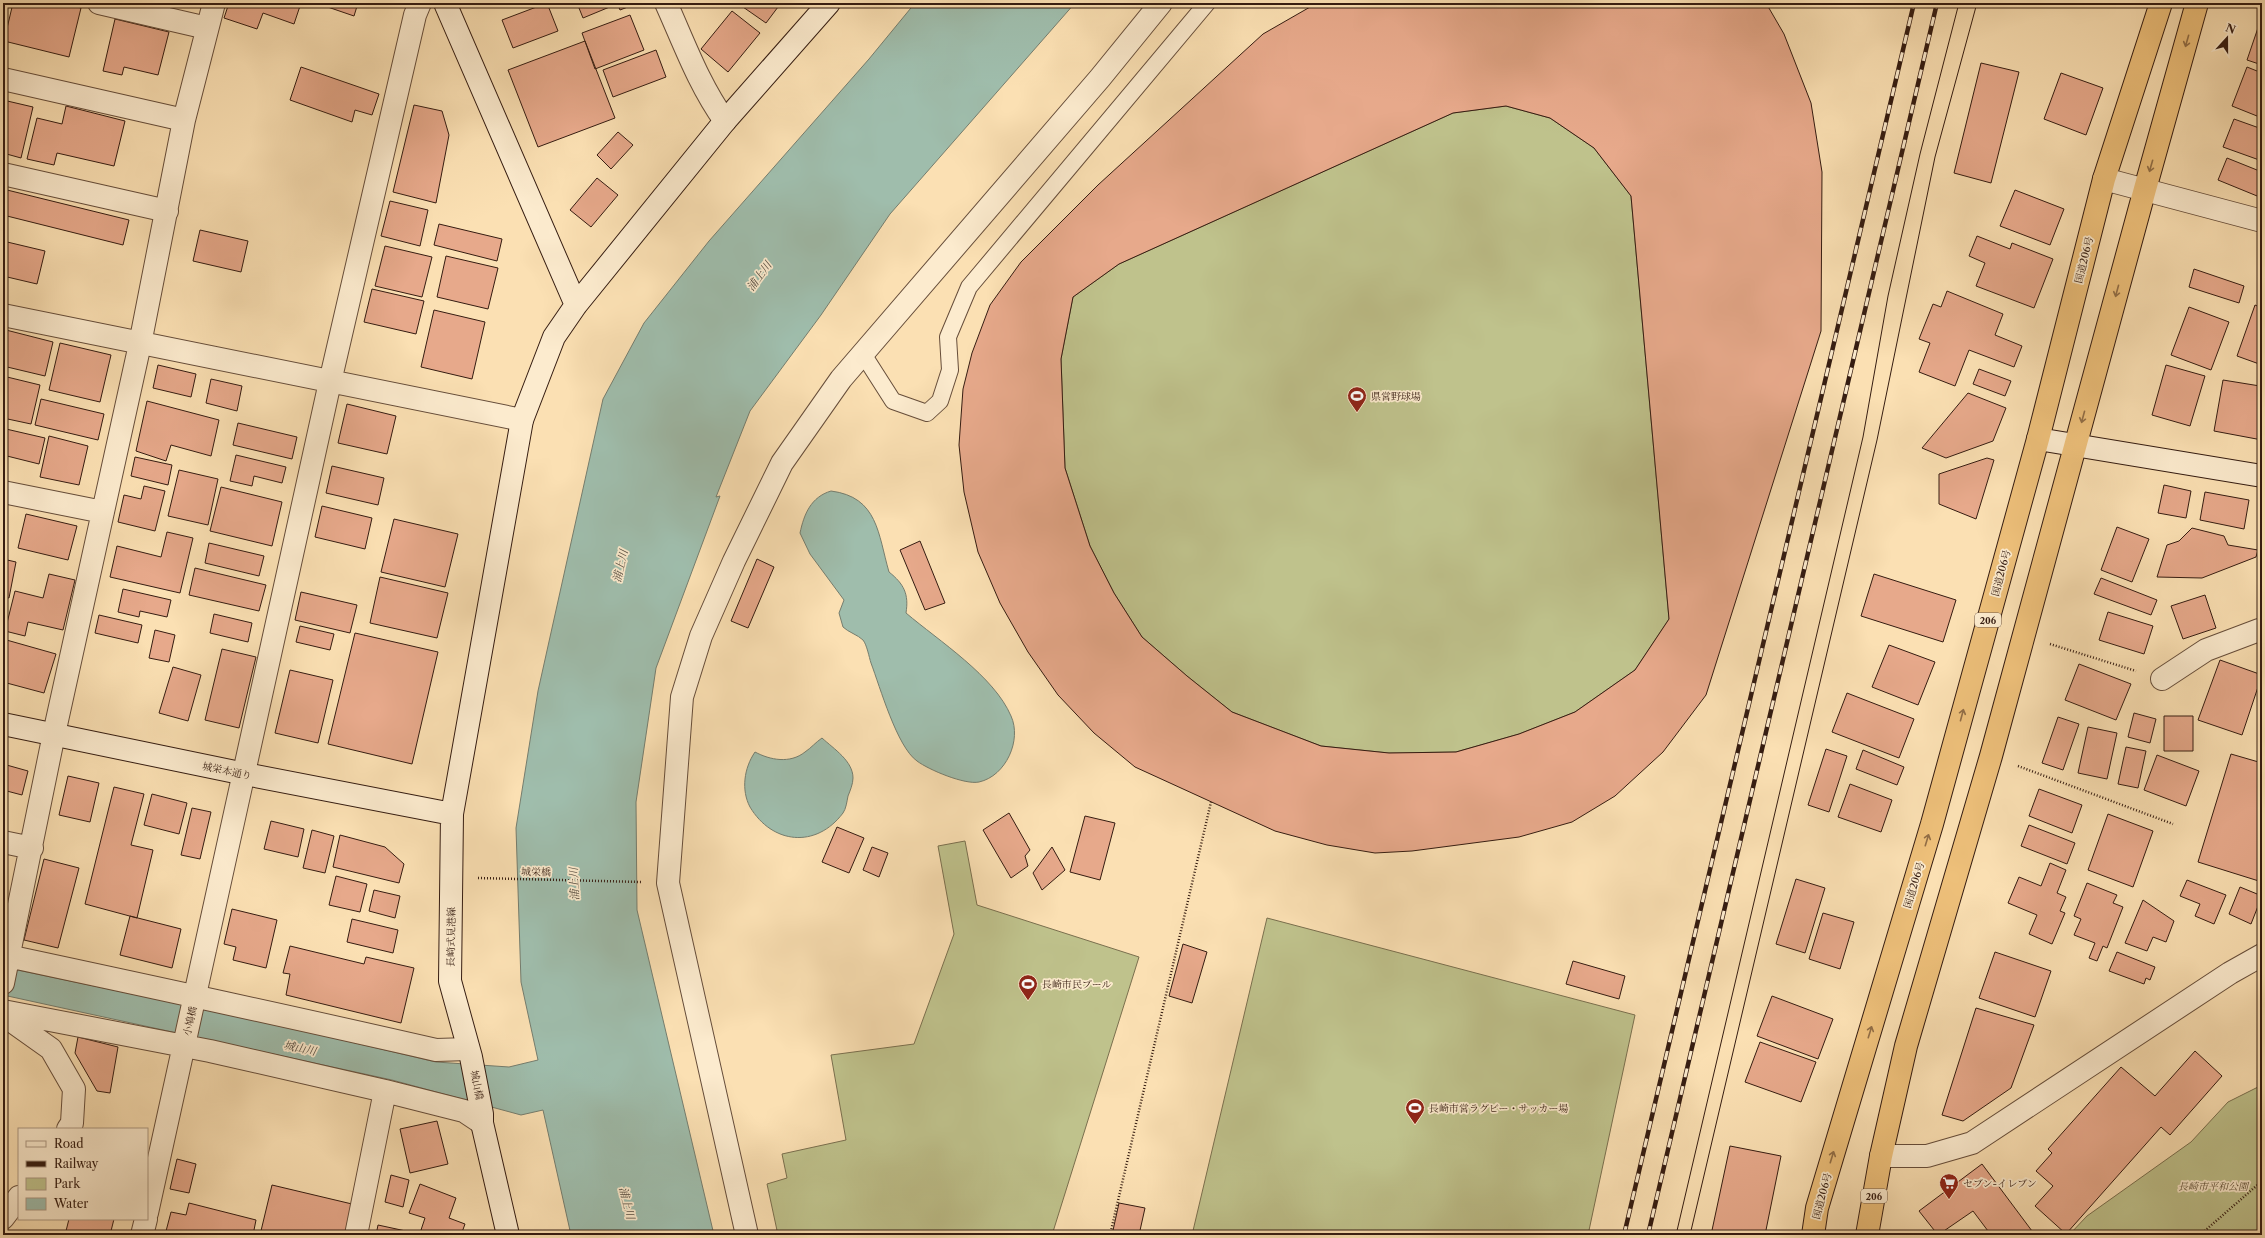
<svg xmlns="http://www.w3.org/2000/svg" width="2265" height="1238" font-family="'Libre Caslon Text','Noto Serif JP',serif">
<rect width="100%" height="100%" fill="#fbe0b3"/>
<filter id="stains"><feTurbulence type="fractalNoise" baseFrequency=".005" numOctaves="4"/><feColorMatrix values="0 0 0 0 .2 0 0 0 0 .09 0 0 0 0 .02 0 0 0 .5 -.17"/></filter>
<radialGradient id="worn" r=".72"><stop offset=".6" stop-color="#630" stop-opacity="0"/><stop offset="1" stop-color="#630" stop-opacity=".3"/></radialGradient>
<path fill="#bfc28c" stroke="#7a6f4e" d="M1506,106L1550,118L1594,148L1631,196L1669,619L1635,670L1575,712L1519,734L1456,752L1389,753L1321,746L1232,712L1187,676L1142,637L1114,593L1090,546L1065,468L1061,359L1073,297L1119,264L1453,113Z
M965,841L977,905L1139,957L1052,1235H778L767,1184L787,1178L782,1154L846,1140L831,1055L914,1044L954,934L938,846Z
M1267,918L1635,1015L1588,1235H1192Z
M2262,1085V1235H2069L2087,1216L2191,1142L2228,1102Z"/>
<path fill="#9fbdac" stroke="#757d6e" d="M915,3H1075L890,214L821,315L750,411L716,497L720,496L656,668L636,802L637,910L714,1235H571L543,1110L521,1115L392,1080L3,995V967L262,1021L436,1062L509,1067L538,1060L521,982L516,828L538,691L603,399L644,323L709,241L869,59Z
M831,491C878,497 878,534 889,572C904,584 909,594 906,613C939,641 994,676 1011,716C1022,740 1006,776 979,782C965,785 929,770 917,761C897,747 880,687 871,663C869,657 867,645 863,640C858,635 848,632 843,627L839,613L844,600L810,554L800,533C804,514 811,497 831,491Z
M822,738C834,749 853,761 853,778C853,784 850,791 848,796C847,801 846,809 843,813C816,849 772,844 750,807C741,790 744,768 755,752C770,760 790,764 805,752C811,748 816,742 822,738Z"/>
<path fill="#e7a98b" stroke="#351c11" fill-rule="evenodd" d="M13,3H62L81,8L69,57L4,41Z
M229,3H301L294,24L263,13L257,29L224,18Z
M316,3H358L354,16Z
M547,3L558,31L513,48L502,20Z
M577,3H610L612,6L583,18Z
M617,3H638L620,10Z
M745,3H781L766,23L743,7Z
M1317,3H1766L1784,34L1811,103L1822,172L1821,331L1706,695L1663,752L1615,796L1572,822L1519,837L1412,851L1375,853L1327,845L1275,831L1135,767L1094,733L1058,695L1028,652L1000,603L978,552L964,492L959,445L963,389L972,353L990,305L1021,262L1098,185L1263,34ZM1506,106L1550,118L1594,148L1631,196L1669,619L1635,670L1575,712L1519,734L1456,752L1389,753L1321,746L1232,712L1187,676L1142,637L1114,593L1090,546L1065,468L1061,359L1073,297L1119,264L1453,113Z
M732,11L760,33L728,72L701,49Z
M630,15L644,50L595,69L582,33Z
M115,19L169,32L158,75L124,67L122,75L103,71Z
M2261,19H2262V65L2247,60Z
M585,41L615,118L538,147L508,70Z
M656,50L666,77L613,97L603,70Z
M1981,63L2019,72L1991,183L1954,173Z
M301,67L379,94L372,115L355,110L352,122L290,100Z
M2247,67L2262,73V118L2232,106Z
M2061,73L2103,88L2086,135L2044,119Z
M3,100L33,107L21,158L3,153Z
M414,105L442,111L449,135L436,203L393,192Z
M66,106L125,121L114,166L57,153L54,165L27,159L37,118L62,124Z
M2234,119L2262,129V161L2223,147Z
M618,132L633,145L611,169L597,155Z
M2227,158L2262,172V198L2218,180Z
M597,178L618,195L591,227L570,210Z
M3,189L129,220L123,245L3,215Z
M2015,190L2064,209L2050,245L2000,226Z
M390,201L428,210L420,246L381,236Z
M439,224L502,239L497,261L434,245Z
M200,230L248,241L241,272L193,261Z
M1977,236L2010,249L2012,243L2053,259L2034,308L1976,286L1985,263L1969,256Z
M3,241L45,251L37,284L3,276Z
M385,246L432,257L422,297L375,286Z
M446,256L498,268L488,309L437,297Z
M2194,269L2244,286L2239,303L2189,287Z
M372,289L424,301L416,334L364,322Z
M1947,291L2003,314L1995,335L2022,346L2014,367L1969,350L1955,386L1919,372L1930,343L1919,339L1933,304L1941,307Z
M2255,305L2262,308V365L2237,356Z
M2189,307L2229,322L2211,370L2171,355Z
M434,310L485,322L472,379L421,367Z
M6,330L53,342L45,376L3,366V343Z
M60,343L111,355L100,402L49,390Z
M158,365L196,374L191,397L153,388Z
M2166,365L2205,376L2190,426L2152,415Z
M1979,369L2011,381L2005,396L1973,384Z
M3,376L40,385L31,424L3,418Z
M211,379L242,386L237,411L206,403Z
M2223,380L2260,386L2258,397L2262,398V440L2214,431Z
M1968,393L2006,408L1993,441L1946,458L1922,448Z
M41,399L104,414L98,440L35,425Z
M147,401L219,420L211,456L171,445L166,461L136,451Z
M347,404L396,416L387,454L338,443Z
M238,423L297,437L292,459L233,445Z
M6,429L45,438L39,464L3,455Z
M49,436L88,446L79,485L40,477Z
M236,455L286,467L282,483L254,476L252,486L230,481Z
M135,457L172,465L168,485L131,476Z
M1987,458L1994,460L1976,519L1939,504V474Z
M332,466L384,478L378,505L326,493Z
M179,470L218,479L208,525L168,516Z
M2164,485L2191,491L2186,518L2158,513Z
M144,486L165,491L155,531L118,522L124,495L141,499Z
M221,487L282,502L272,546L210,531Z
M2205,492L2249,500L2244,529L2200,520Z
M322,506L372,518L365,549L315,537Z
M26,514L77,526L68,560L18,548Z
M394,519L458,534L445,587L381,572Z
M2117,527L2149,539L2132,582L2101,570Z
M2192,528L2224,536L2228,545L2258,550L2256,557L2202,578L2157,577L2167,545L2179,541Z
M167,532L193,538L180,593L110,577L117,546L161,557Z
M920,541L945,603L925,610L900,550Z
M209,543L264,556L259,576L205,563Z
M3,559L16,562L9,598L3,597Z
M757,559L774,567L748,628L731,621Z
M195,568L266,585L259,611L189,595Z
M49,574L75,580L63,630L28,622L25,636L5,631L15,591L43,598Z
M1874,574L1956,600L1943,642L1861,616Z
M380,577L448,593L437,638L370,623Z
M2101,578L2157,600L2151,615L2094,594Z
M123,589L171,600L167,617L140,611L139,617L118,612Z
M301,592L357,605L350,633L295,620Z
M2205,595L2216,628L2183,639L2171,606Z
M2108,612L2153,626L2144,654L2099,640Z
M214,614L252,623L248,642L210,633Z
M99,615L142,625L138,643L95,633Z
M300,626L334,634L330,650L296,642Z
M155,630L175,635L169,662L149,658Z
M355,633L438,652L412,764L328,744Z
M3,639L56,654L44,693L3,682Z
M1889,645L1935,662L1918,705L1872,687Z
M222,649L256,657L239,728L205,720Z
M2220,660L2262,675L2242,735L2198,720Z
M2079,664L2131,684L2116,720L2065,700Z
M173,667L201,675L188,721L159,713Z
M290,670L333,680L318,743L275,733Z
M1847,693L1914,719L1899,758L1832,732Z
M2134,713L2156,719L2150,743L2128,737Z
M2164,716H2193V751H2164Z
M2058,717L2079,724L2063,770L2042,763Z
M2088,727L2117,733L2107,779L2078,773Z
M2126,747L2146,751L2138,788L2118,784Z
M1826,749L1847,756L1829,812L1808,805Z
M1863,750L1904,767L1897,785L1856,769Z
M2231,754L2262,763V882L2198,862Z
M2157,755L2199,771L2186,806L2144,790Z
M3,764L28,771L22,795L3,790Z
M68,776L99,783L90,822L59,815Z
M1850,784L1892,800L1881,832L1838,817Z
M114,787L144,794L131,845L153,850L137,918L85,904Z
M2039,789L2082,805L2072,833L2029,816Z
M152,794L187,803L179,834L144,825Z
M192,808L211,812L200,859L181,855Z
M1009,813L1030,850L1025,856L1028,866L1011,878L983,830Z
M2108,814L2153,831L2133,887L2088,870Z
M1085,816L1115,823L1100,880L1070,872Z
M271,821L304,829L298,857L264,849Z
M2029,825L2075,843L2067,864L2021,846Z
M837,827L864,838L849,873L822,862Z
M312,830L334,836L325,873L303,868Z
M340,835L385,847L404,864L399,883L333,867Z
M872,847L888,853L879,877L863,870Z
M1052,847L1065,870L1042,890L1033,873Z
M44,859L79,868L58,948L24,940Z
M2050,863L2066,870L2057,893L2066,897L2060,911L2065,913L2052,944L2029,934L2037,915L2008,903L2019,877L2041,886Z
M336,876L367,884L360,912L329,905Z
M1796,879L1825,888L1805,953L1776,944Z
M2187,880L2226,895L2214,924L2195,916L2200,904L2180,896Z
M2087,883L2117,895L2113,903L2123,907L2107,948L2103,946L2097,961L2089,958L2095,943L2074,935L2081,919L2074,916Z
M2240,887L2262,896L2251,924L2229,914Z
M374,890L400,896L395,918L369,911Z
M2143,900L2174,921L2166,942L2153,937L2147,951L2125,943Z
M232,909L277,920L266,968L233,960L236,947L224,944Z
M1823,913L1854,922L1840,969L1809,959Z
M130,916L181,929L172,968L120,955Z
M352,919L398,930L393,953L347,942Z
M1183,944L1207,952L1192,1003L1169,996Z
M290,946L364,964L366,957L414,968L401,1023L286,995L290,974L283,973Z
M1995,952L2051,971L2035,1017L1979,998Z
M2117,952L2155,967L2150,980L2146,978L2144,984L2109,971Z
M1573,961L1625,976L1619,999L1566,984Z
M1772,996L1833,1019L1818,1059L1757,1036Z
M1976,1008L2034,1025L2011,1088L1963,1121L1942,1115Z
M78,1037L118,1047L110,1093L97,1091L75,1053Z
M1760,1042L1816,1062L1801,1102L1745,1082Z
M2195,1051L2222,1076L2170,1135L2161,1127L2066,1234L2035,1206L2053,1186L2036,1171L2052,1153L2048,1149L2121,1067L2155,1096Z
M437,1121L448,1164L410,1173L400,1129Z
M1730,1146L1781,1156L1765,1235H1711Z
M177,1159L196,1164L189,1193L170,1189Z
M1982,1164L2035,1235H1991L1973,1211L1938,1235L1919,1211Z
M391,1175L409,1180L403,1207L385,1202Z
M420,1184L456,1198L449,1218L465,1224L461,1235H434L421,1230L425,1218L409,1213Z
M272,1185L352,1204L345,1235H260Z
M189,1203L256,1220L253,1235H165L171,1212L186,1215Z
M1119,1203L1145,1208L1139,1235H1112Z
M69,1219H114L110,1235H65Z
M378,1225L415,1233L414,1235H376Z"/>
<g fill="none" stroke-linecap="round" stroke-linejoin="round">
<defs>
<path id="lane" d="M863,354L893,401L927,413L940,401L950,370L948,337L969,287L1207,3"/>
<path id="street" d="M99,3L207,28
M666,3C684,43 699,85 725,121
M3,79L184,120
M3,174L167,211
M2104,179L2262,221
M3,315L522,420
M3,492L103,512
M2162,679L2206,650L2259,630L2262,631
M3,842L32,848
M3,955C148,986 292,1017 436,1050L468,1049
M3,983L54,734L140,344L184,120L214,3
M3,1011L210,1051L385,1091L464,1111L482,1123
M3,1015L51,1049L74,1089L72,1123L68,1129
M1881,1156H1927L1972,1143L2230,973L2262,955
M147,1213L330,382L415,15L420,3
M3,1218L19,1197
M142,1235L146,1219
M356,1235L385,1091
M747,1235L668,883L682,697L701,636L734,561L782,463L841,379L1100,78L1161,3"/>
<path id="secondary" d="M445,3L576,305
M2038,439L2262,476
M3,724L245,774L452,814
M508,1235L482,1123V1114L471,1057L450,981L452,814L522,420L554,337L576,305L725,121L829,3"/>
<path id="highway" d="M1813,1235L1817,1208L1932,824L2038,439L2104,179L2161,3
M1867,1235L1881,1156L1906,1046L1991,756L2145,189L2197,3"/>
</defs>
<use href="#lane" stroke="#664d3a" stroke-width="18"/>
<use href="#street" stroke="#664d3a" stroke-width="24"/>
<use href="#secondary" stroke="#351c11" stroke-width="24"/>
<use href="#highway" stroke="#351c11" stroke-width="24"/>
<path stroke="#351c11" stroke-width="2.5" stroke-dasharray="1 2" stroke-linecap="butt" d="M2050,644L2136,671
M2018,766L2173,824
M478,878L641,882
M1110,1235L1211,802
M2200,1235L2262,1181"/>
<use href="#lane" stroke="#fcebce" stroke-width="16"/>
<use href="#street" stroke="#fcebce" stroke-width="22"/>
<use href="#secondary" stroke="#fcebce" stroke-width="22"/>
<use href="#highway" stroke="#eec07a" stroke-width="22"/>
<path stroke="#351c11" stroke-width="1" d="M1676,1235L1863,437L1888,296L1920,154L1959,3
M1690,1235L1877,440L1935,157L1977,3"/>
<defs>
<path id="rail" d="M1624,1235L1914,3
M1648,1235L1937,3"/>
</defs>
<use href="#rail" stroke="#351c11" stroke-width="4.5"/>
<use href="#rail" stroke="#fcebce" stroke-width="3" stroke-dasharray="9" stroke-linecap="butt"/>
</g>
<defs><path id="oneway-shaft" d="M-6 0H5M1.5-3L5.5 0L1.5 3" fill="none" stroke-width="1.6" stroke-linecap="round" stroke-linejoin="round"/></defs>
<g stroke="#926e46">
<use href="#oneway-shaft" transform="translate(2187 41) rotate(106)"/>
<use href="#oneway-shaft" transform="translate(2151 166) rotate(106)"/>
<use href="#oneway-shaft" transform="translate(2117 291) rotate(105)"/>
<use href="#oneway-shaft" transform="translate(2083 417) rotate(105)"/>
<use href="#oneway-shaft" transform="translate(1962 715) rotate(-75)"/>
<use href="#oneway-shaft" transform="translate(1927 840) rotate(-73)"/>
<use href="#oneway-shaft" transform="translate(1870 1032) rotate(-73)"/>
<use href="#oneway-shaft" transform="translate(1832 1157) rotate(-73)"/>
</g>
<defs>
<symbol id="stadium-pin" viewBox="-11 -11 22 30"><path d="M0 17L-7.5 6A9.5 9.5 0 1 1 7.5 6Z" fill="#8f2418" stroke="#fcebce"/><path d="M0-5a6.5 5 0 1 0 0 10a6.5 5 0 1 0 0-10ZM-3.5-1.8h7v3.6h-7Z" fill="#fff"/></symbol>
<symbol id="supermarket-pin" viewBox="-11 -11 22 30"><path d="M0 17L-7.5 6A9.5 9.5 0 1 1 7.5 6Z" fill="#8f2418" stroke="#fcebce"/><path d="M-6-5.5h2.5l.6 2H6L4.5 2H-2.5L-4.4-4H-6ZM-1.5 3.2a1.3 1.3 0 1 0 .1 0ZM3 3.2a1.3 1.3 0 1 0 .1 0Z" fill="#fff"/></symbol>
</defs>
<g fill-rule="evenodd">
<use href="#stadium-pin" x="1346" y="385" width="22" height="30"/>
<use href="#stadium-pin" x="1017" y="973" width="22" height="30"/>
<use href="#stadium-pin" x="1404" y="1097" width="22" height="30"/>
<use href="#supermarket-pin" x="1938" y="1172" width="22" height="30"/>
</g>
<g text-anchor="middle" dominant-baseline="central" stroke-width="3.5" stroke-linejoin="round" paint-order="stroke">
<g fill="#fcebce" stroke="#715a4a" stroke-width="1">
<rect x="1975" y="613" width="26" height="14" rx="3"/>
<rect x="1861" y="1189" width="26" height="14" rx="3"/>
</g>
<g font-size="9" font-weight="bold" fill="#351c11">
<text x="1988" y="620">206</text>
<text x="1874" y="1196">206</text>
</g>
<g font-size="10" fill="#351c11" stroke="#fcebce">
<text transform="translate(2084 260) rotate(-76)">国道206号</text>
<text transform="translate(2001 573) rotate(-75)">国道206号</text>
<text transform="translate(227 771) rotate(12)">城栄本通り</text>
<text transform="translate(536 872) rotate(1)">城栄橋</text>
<text transform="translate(1914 885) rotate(-73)">国道206号</text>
<text transform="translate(451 937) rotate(-89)">長崎式見港線</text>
<text transform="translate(190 1021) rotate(-77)">小鳩橋</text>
<text transform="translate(477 1085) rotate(79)">城山橋</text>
<text transform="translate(1822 1196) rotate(-75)">国道206号</text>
</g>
<g font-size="10" fill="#351c11" stroke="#fcebce" text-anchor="start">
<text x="1371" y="396">県営野球場</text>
<text x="1042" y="984">長崎市民プール</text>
<text x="1429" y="1108">長崎市営ラグビー・サッカー場</text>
<text x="1963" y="1183">セブン-イレブン</text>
</g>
<g font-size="10" font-style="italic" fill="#5e4e36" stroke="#fcebce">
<text x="2213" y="1186">長崎市平和公園</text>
</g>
<g font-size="11" font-style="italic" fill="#554c40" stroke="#fcebce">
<text transform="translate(759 276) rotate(-54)">浦上川</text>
<text transform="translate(620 566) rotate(-77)">浦上川</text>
<text transform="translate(574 884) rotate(-93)">浦上川</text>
<text transform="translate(300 1048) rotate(12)">城山川</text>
<text transform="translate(627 1203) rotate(76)">浦上川</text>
</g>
</g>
<rect width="2265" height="1238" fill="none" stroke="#fbe0b3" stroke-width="16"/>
<rect x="4" y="4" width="2257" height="1230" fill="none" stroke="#351c11" stroke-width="2"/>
<rect x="8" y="8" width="2249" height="1222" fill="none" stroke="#351c11"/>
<rect x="18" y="1128" width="130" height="92" fill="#fcebce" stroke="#ac9882"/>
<rect x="26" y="1141" width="20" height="6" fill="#fcebce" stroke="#ac9882"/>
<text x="54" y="1148" font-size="12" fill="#351c11">Road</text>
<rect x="26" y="1161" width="20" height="6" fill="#351c11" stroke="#ac9882"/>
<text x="54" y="1168" font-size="12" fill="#351c11">Railway</text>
<rect x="26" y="1178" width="20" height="12" fill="#bfc28c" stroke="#ac9882"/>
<text x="54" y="1188" font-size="12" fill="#351c11">Park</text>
<rect x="26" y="1198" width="20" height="12" fill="#9fbdac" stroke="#ac9882"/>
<text x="54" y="1208" font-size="12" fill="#351c11">Water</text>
<g transform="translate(2227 38) rotate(21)" stroke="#fcebce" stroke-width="3" paint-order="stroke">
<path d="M0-3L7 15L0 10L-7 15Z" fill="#351c11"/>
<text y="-6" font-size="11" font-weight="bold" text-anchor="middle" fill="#351c11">N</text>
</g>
<rect width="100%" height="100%" filter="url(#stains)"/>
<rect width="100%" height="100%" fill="url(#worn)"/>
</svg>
